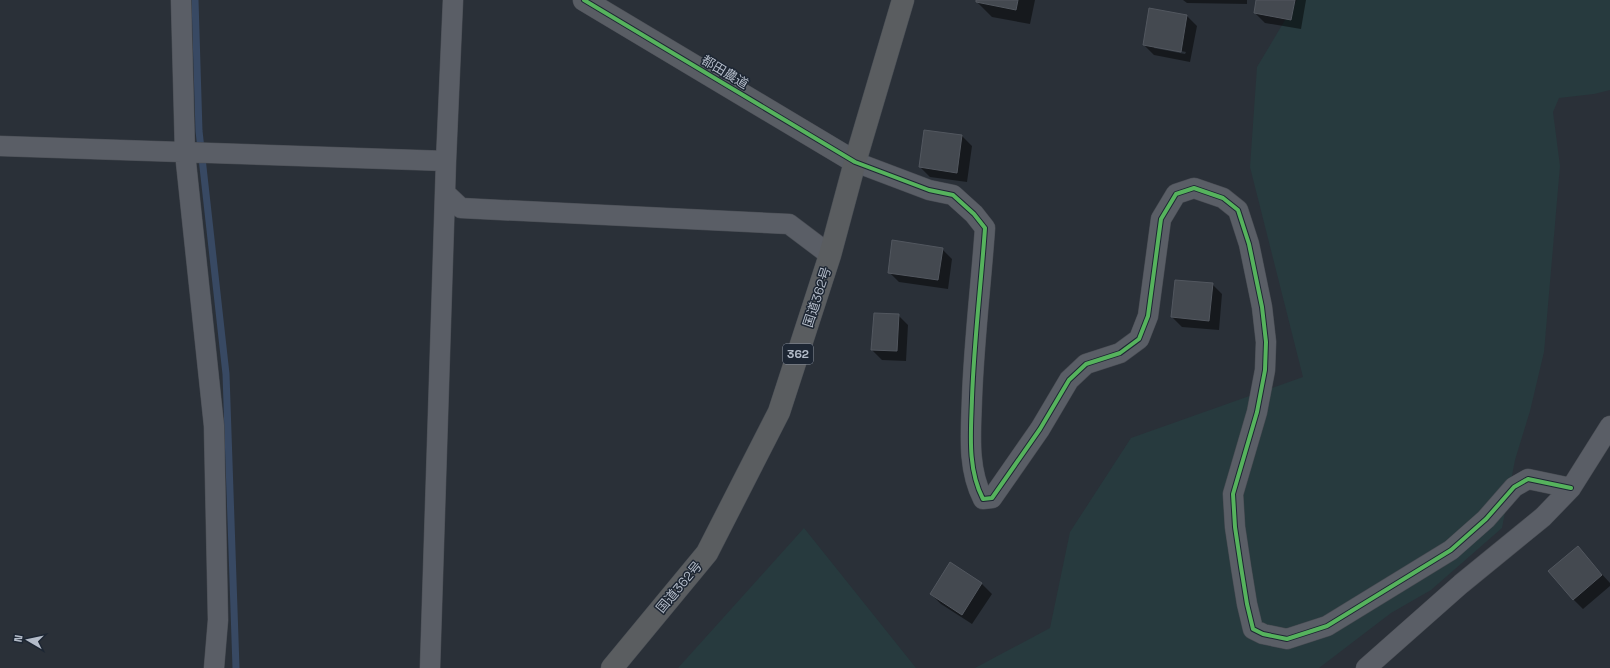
<svg xmlns="http://www.w3.org/2000/svg" width="1610" height="668" font-family="'Space Grotesk','Noto Sans JP',sans-serif">
<rect width="100%" height="100%" fill="#2a3038"/>
<path fill="#273a3e" d="M1297,0H1610V90L1594,94L1559,98L1553,112L1560,166L1544,352L1530,411L1515,460L1502,528L1431,590L1391,613L1319,668H975L1050,628L1070,532L1131,438L1303,377L1250,167L1257,67Z
M804,528L916,668H678Z"/>
<path fill="#0007" fill-rule="evenodd" d="M977,0H1035L1030,24L992,17L977,2Z
M1183,0H1247V4L1187,3Z
M1257,0H1306L1301,29L1265,23L1255,13Z
M1150,9L1187,16L1197,26L1190,62L1154,55L1144,45ZM1154,46L1186,52L1185,54L1154,48Z
M962,136L972,146L967,182L930,177L920,167Z
M942,249L952,259L948,289L899,282L889,272Z
M1212,284L1222,294L1219,330L1182,327L1172,317Z
M898,315L908,325L906,361L882,360L872,350Z
M1577,547L1610,583V586L1583,609L1573,599Z
M950,564L982,584L992,594L972,624L941,604L931,594Z"/>
<g fill="none" stroke-linecap="round" stroke-linejoin="round">
<path stroke="#384963" stroke-width="7" d="M195,0L199,131L226,374L236,668"/>
</g>
<path fill="#444950" stroke="#52575f" d="M976,0H1018L1016,10L976,2Z
M1256,0H1295L1291,20L1254,13Z
M1149,8L1187,15L1181,52L1143,45Z
M924,130L962,135L957,173L919,167Z
M892,240L943,248L938,280L888,273Z
M1175,280L1213,283L1209,321L1171,317Z
M874,313L899,314L897,351L871,350Z
M1578,546L1602,575L1573,600L1548,571Z
M950,562L982,583L962,615L930,594Z"/>
<g fill="none" stroke-linecap="round" stroke-linejoin="round">
<defs>
<path id="street" d="M181,0L185,153L214,426L218,620L214,668
M0,146L446,161
M855,162L929,190L953,195L974,214L985,228C981,285 974,341 972,398C971,432 967,468 983,499L992,498L1040,429L1069,380L1086,364L1120,353L1139,339L1148,316L1161,219L1176,194L1194,188L1223,198L1238,210L1249,244L1262,307L1266,342L1265,370L1257,412L1233,494L1235,527L1241,567L1247,604L1253,629L1263,634L1287,639L1327,626L1451,550L1486,519L1514,487L1528,479L1571,488
M445,193L461,208L789,224L830,255
M430,668L446,161L453,0
M1366,668L1461,584L1543,517L1571,488L1610,426"/>
<path id="secondary" d="M584,0L855,162"/>
<path id="highway" d="M612,668L707,553L779,412L830,255L855,162L903,0"/>
</defs>
<use href="#street" stroke="#484c53" stroke-width="21"/>
<use href="#secondary" stroke="#484c53" stroke-width="23"/>
<use href="#highway" stroke="#474c53" stroke-width="23"/>
<use href="#street" stroke="#5a5e66" stroke-width="20"/>
<use href="#secondary" stroke="#595d64" stroke-width="22"/>
<use href="#highway" stroke="#5a5d60" stroke-width="22"/>
<defs>
<path id="cycleway" d="M584,0L855,162L929,190L953,195L974,214L985,228C981,285 974,341 972,398C971,432 967,468 983,499L992,498L1040,429L1069,380L1086,364L1120,353L1139,339L1148,316L1161,219L1176,194L1194,188L1223,198L1238,210L1249,244L1262,307L1266,342L1265,370L1257,412L1233,494L1235,527L1241,567L1247,604L1253,629L1263,634L1287,639L1327,626L1451,550L1486,519L1514,487L1528,479L1571,488"/>
</defs>
<use href="#cycleway" stroke="#1d2633" stroke-width="6"/>
<use href="#cycleway" stroke="#56b35d" stroke-width="4"/>
</g>
<g text-anchor="middle" dominant-baseline="central" stroke-width="3" stroke-linejoin="round" paint-order="stroke">
<rect fill="#1d2633" stroke="#878f9c" stroke-width="1" x="783" y="344" width="30" height="20" rx="3"/>
<g font-size="12" font-weight="bold" fill="#b4bcc9">
<text x="798" y="354">362</text>
</g>
<g font-size="13" fill="#b4bcc9" stroke="#1d2633">
<text transform="translate(725 72) rotate(31)">都田農道</text>
<text transform="translate(817 297) rotate(-72)">国道362号</text>
<text transform="translate(679 587) rotate(-50)">国道362号</text>
</g>
</g>
<g transform="translate(28 640) rotate(279)" stroke="#1d2633" stroke-width="3" paint-order="stroke">
<path d="M0-3L7 15L0 10L-7 15Z" fill="#b4bcc9"/>
<text y="-6" font-size="11" font-weight="bold" text-anchor="middle" fill="#b4bcc9">N</text>
</g>
</svg>
